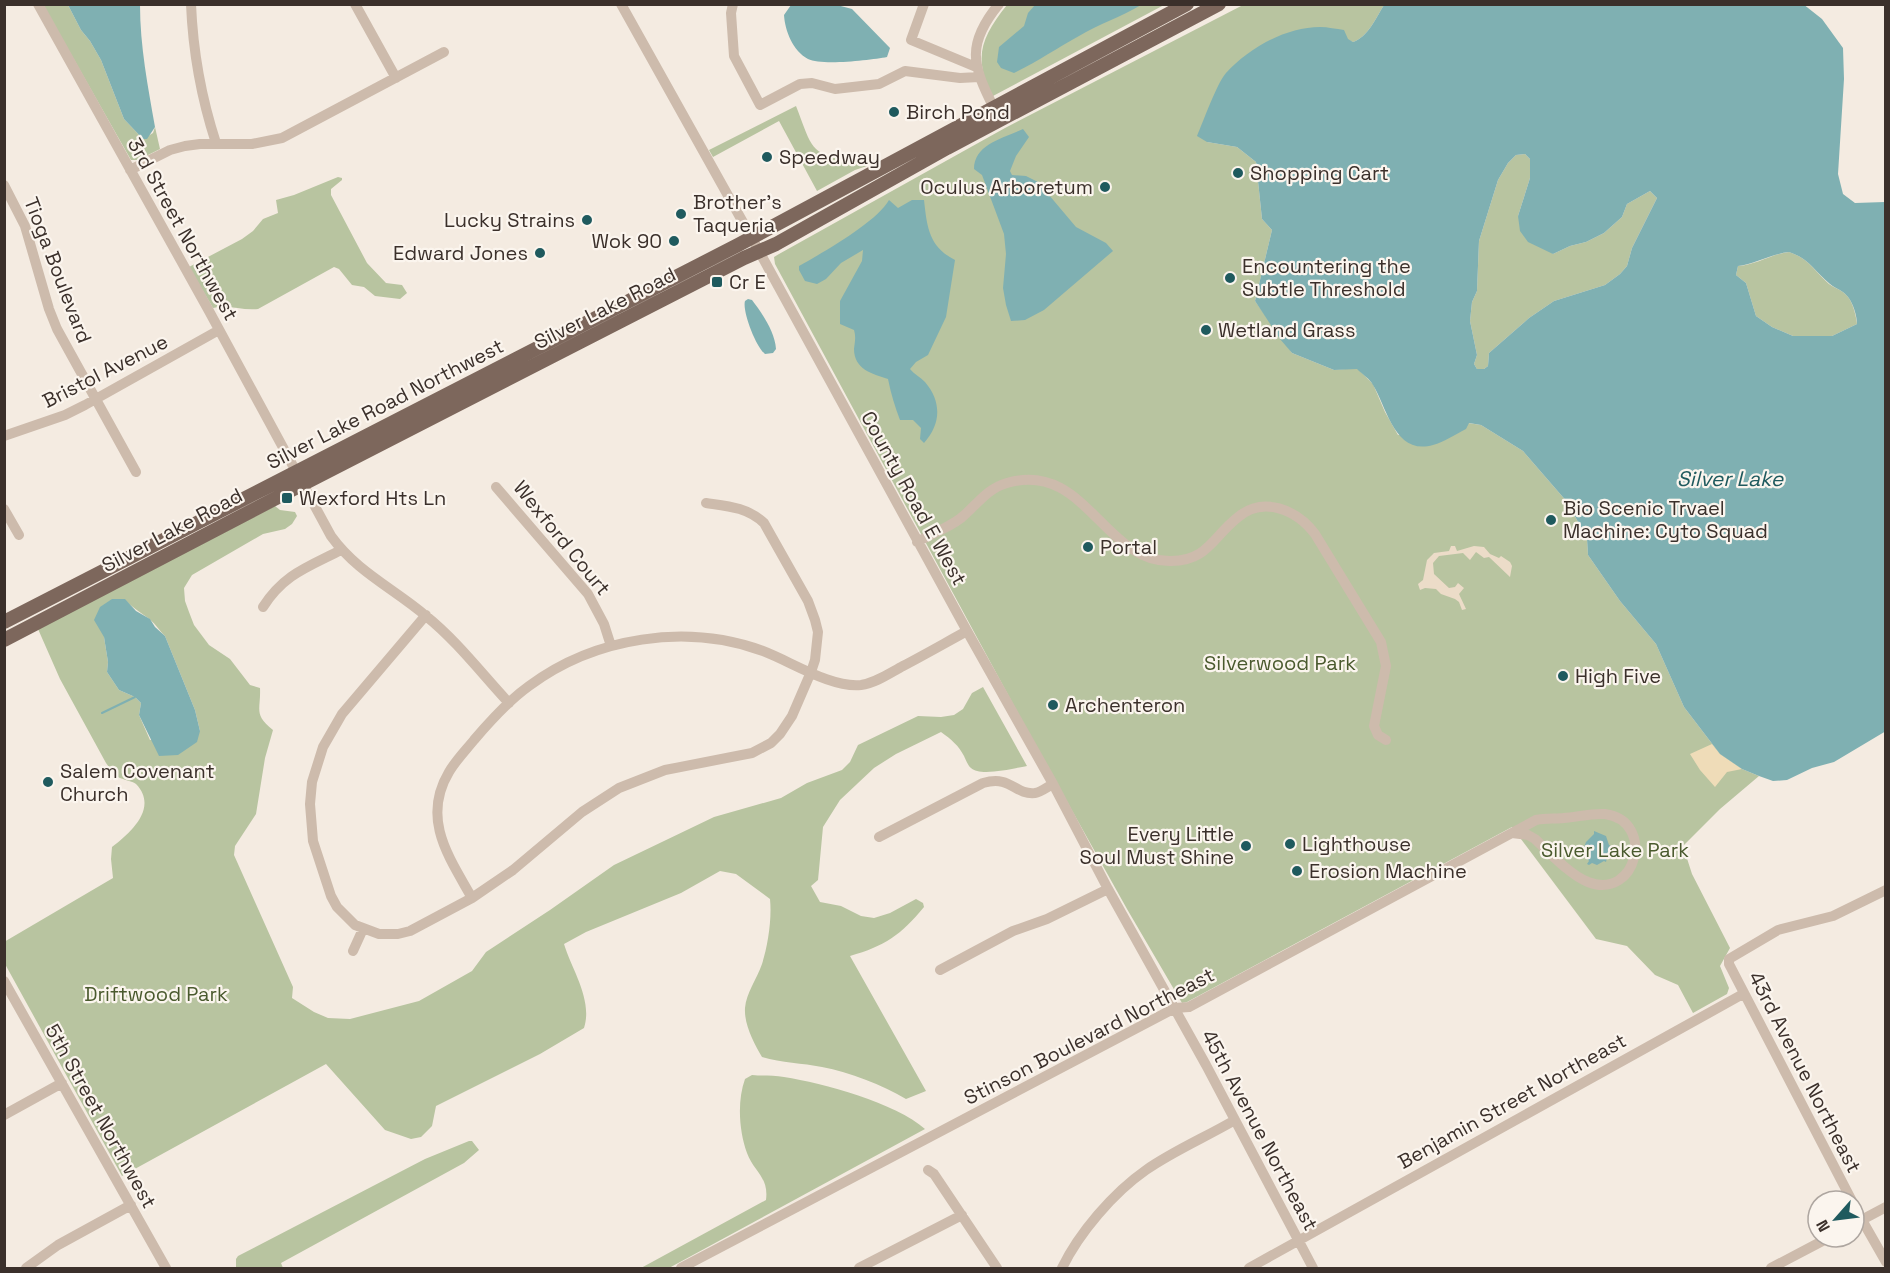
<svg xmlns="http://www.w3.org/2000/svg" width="1890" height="1273" font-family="'Space Grotesk',sans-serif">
<rect width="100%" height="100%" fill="#f4ebe1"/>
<path fill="#b8c4a0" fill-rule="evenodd" d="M43,5H68L81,30L90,41L101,60L124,119L143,139L153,133L155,127L160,149L138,160H131Z
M1007,5H1164L993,96C972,58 982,36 1007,5Z
M1243,5H1384C1376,18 1368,37 1353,42L1348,40L1207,142L1237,147L1256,162L1262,219L1272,230L1255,301L1292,353L1334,370L1357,368L1373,384L1385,412L1398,435L1468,423L1481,425L1523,451L1568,503L1587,539L1588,555L1620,601L1656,644L1684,707L1720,754L1742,769L1759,776L1720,809L1683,846L1692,874L1730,948L1720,966L1729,988L1727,994L1693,1013L1678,985L1655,975L1627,946L1596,939L1512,827L1187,1002L1182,1003L1127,909L1027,730L775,264L774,257L779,254L1005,128Z
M796,106C812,146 810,163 861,154L867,166L855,170L817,191L779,121L713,157L709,150Z
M1525,154L1530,159V178L1518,216L1553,254L1570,246L1586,242L1604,233L1622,217L1627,204L1650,191L1657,198L1632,248L1627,266L1620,274L1605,285L1554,301L1529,318L1489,353L1488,366L1484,369H1477L1474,364L1477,355L1470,321L1472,302L1477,291L1479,241L1498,180L1508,163L1516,155Z
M338,177L342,178V180L331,189V195L367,263L386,283L402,285L407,293L400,299L375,296L364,287L352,285L339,269L334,267L258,309C242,311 229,304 213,308L189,267L242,239L253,231L263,219L278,213L276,200L294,195Z
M1789,252C1810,259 1814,271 1829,284C1836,289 1843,290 1848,297C1853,303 1856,316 1857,324L1832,336H1793L1772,327L1756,316L1746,283L1736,275L1738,266C1756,265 1771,254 1789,252Z
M275,506L280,510L295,512L297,516L292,524L285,529L263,534L192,575L184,588L185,601L189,612L194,625L209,645L230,659L250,685L260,688C261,710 253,714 273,730L265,758L256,814L235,846L234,855L293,987L292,998L314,1012L328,1018L350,1019L419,1001L472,971L486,952L550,910L614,865L714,817L781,798L807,783L842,770L850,762L858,745L918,716L941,717L954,715L963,709L972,693L983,687L1027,766C1015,768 980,777 971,768C968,766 966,760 964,756C959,746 951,739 941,732L896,754L874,768L840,800L823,827L818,880L811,886L820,902L841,906L861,916L874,918L890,913L916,899L923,903L924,907C901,935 885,946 850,956L926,1091L906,1099C882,1085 850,1072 822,1067C802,1063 782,1063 762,1057C754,1043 744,1025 745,1008C746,993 757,979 762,964C768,945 772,919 770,899L736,874L720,871L681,893L586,932L564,944C572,970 593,1000 584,1028L540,1054L436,1106L432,1126L421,1137L411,1139L385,1130L326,1064L122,1176L5,964L4,942L113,878L111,859L112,847C130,833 159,808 136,784C132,781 128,781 123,779C114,777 111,770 106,763L60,679L38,629ZM125,600C132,607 140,612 148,618C154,622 159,630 165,636L195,710L200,731L150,740L139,715L141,703L135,697L119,690L107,672L108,662L104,637Z
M752,1075C762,1076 773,1075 784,1077C823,1083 896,1103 925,1129L669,1268H641L766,1200C769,1177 754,1172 747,1153C739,1131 737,1101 745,1079Z
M469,1141H472L479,1150L464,1163L281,1263L283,1268H236V1259L238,1256L425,1159Z"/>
<path fill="#efdcb8" d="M1712,744L1720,754L1742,769L1727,772L1715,787L1700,770L1690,754Z"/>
<path fill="#ecdcc8" d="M1451,546H1455L1457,551L1474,546L1484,547L1490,554L1499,558L1501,556L1510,562L1512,566L1510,577L1489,557L1484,558L1476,552L1470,560L1463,553L1439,556L1433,563L1434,574L1449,588L1455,587L1458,583L1464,588L1459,594L1466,609L1462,610L1459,602L1455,599L1441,594L1436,589L1425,588L1420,590L1418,584L1423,580L1427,560L1434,553L1449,551Z"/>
<path fill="#7fb0b2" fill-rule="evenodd" d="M1803,4L1822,19L1843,48L1844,79L1838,174L1843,194L1855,203L1885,202L1886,731L1834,762L1812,768L1787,780L1773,781L1759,776L1742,769L1720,754L1684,707L1656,644L1620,601L1588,555L1587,539L1568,503L1523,451L1481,425L1469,423L1466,429C1456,434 1444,442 1433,445C1395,456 1387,408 1373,385C1370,379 1362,374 1357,369L1334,370L1292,353L1280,339L1255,301L1272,230L1262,219L1256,162L1237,147L1207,142L1197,136C1203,122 1217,83 1226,73C1249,48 1286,27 1320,27C1328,27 1336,29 1344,30L1348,39L1353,42C1368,37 1376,18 1384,5ZM1525,154L1530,159V178L1518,216L1520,231L1528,242L1553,254L1570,246L1586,242L1604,233L1622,217L1627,204L1650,191L1657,198L1632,248L1627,266L1620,274L1605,285L1554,301L1529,318L1489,353L1488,366L1484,369H1477L1474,364L1477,355L1470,321L1472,302L1477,291L1479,241L1498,180L1508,163L1516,155ZM1789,252C1810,259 1814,271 1830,284C1836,289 1843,290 1848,297C1853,303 1857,316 1857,324L1832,336H1793L1772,327L1756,316L1746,283L1736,275L1738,266C1755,264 1771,254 1789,252Z
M68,5H140C140,46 148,87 155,127L147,139H143L124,119L101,60L90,41L81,30Z
M791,5H837L852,9L890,48L887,57C871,60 822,66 808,59C793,51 785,31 784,15Z
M1035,5V4L1141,5C1121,17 1099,24 1079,36C1057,48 1037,62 1014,73L1001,68L997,62L999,47L1024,26L1028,13Z
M1023,129L1029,137L1016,156L1010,171L1012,175L1026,176L1038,182L1076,227L1106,243L1113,251L1044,310L1025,320L1011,321L1006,305L1003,288L1006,254L1004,234L982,175L974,169C974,144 1004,138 1023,129Z
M889,200L898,208L912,200H924C927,227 929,247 955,260L946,317L928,355L916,362L910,369C914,374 920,377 925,382C942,402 941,424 924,443L920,439L921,428L913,420H900C895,407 891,394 888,379C872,374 854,369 854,349C855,341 856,337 854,330L840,324V301L862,261L863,250L841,263L826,279L817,284L805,281L799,270V266C822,253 877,222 889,200Z
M748,299L752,300C762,313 775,332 776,349L773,353L765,354C756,347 742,311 745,301Z
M112,599H125L136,611L150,619L155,627L165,636L195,710L200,731L197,742L178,755L159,756L139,715L141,703L135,697L119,690L107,672L108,662L104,637L94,620L100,607Z
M1594,831L1606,836L1609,845L1613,847L1609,849L1606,862L1604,861L1597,865L1592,863L1589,865L1587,864L1589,861L1583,850L1586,842L1594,834Z"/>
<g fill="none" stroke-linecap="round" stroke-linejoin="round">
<path stroke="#7fb0b2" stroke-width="2" d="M102,713L135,697"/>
<path stroke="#cdbbac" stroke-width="10" d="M38,4L209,311L331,536C357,572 393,588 426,616C457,641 482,674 509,703
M191,4C193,53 201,97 216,143
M355,4L396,78
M621,4L759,251L967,631L1053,784L1108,889L1206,1065L1313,1268
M733,4L731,13L734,56L760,105L800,84L812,83L835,89L879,84L905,71L960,78L979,77
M924,4L911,40L976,67
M994,108C972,65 966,44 999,4
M130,170L170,150L185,146L200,144H252L282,138L444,52
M4,185L25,226L49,309L57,329L136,472
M4,436L65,415L85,405L219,330
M496,487L588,594L604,624L611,646
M4,509L19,535
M917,542C931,534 948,528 961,518C977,505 986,489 1007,483C1085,460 1104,563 1171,561C1207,561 1213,537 1237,518C1263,495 1297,510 1315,534L1381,642L1386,666L1374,726L1378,735L1386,740
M263,607C284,574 308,567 341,550
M426,615L342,714L323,747L312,782L310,804L313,841L331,896L337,907L355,925L379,934H398L410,931L472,898L513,870L582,812L619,788L665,770L752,753L771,743L780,734L792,716L811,672L815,660L818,632L815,620L808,601L764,523C747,507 727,506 706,503
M879,837L983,783C1012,775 1014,795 1035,793C1041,792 1047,787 1053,784
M472,898C449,857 421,819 449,772C456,760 466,750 474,740C491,720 508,701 529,686C595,637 686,623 763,651C792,662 831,688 861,685C876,683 890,673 903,666C924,655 945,643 967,631
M353,951L363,929
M940,970L1013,931L1047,919L1108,889
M4,981L166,1268
M4,1115L62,1083
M928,1170L934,1174L997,1268
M1852,1201L1729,964V959L1778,930L1833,916L1886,890
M1854,1206L1886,1262
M1854,1224L1886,1207
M26,1268L58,1245L131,1205
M681,1268L1175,1008L1189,1007L1536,820C1545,818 1555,819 1564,818C1577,817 1592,813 1605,814C1656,821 1637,901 1588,882C1570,875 1549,852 1535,839L1528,835L1512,833
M859,1268L962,1215
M1062,1268C1079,1233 1113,1193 1146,1170C1173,1151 1206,1137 1235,1120
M1249,1268L1743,994
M1771,1268L1830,1237"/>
<path stroke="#7d675c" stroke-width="14" d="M4,622L738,245L1187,4
M4,640L303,484L744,258L776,244L947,148L1219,4"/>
</g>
<g fill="#1f5a5e" stroke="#fbf5ee" stroke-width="2">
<circle cx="894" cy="112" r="6"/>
<circle cx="767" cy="157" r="6"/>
<circle cx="1238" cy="173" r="6"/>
<circle cx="1105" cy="187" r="6"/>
<circle cx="681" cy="214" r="6"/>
<circle cx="587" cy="220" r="6"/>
<circle cx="674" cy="241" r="6"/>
<circle cx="540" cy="253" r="6"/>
<circle cx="1230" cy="278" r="6"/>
<rect x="711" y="276" width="12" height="12" rx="3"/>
<circle cx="1206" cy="330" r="6"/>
<rect x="281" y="492" width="12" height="12" rx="3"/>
<circle cx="1551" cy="520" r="6"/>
<circle cx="1088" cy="547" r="6"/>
<circle cx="1563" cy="676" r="6"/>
<circle cx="1053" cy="705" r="6"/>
<circle cx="48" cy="782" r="6"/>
<circle cx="1290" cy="844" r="6"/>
<circle cx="1246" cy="846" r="6"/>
<circle cx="1297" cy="871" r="6"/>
</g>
<g text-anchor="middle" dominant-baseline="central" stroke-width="4.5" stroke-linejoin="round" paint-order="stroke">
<g font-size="20" fill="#3b302b" stroke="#fbf5ee" text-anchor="start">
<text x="906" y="112">Birch Pond</text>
<text x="779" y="157">Speedway</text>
<text x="1250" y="173">Shopping Cart</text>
<text x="1093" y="187" text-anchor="end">Oculus Arboretum</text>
<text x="693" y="202">Brother's<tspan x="693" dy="23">Taqueria</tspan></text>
<text x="575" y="220" text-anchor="end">Lucky Strains</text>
<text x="662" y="241" text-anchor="end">Wok 90</text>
<text x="528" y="253" text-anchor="end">Edward Jones</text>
<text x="1242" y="266">Encountering the<tspan x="1242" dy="23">Subtle Threshold</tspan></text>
<text x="729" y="282">Cr E</text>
<text x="1218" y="330">Wetland Grass</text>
<text x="299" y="498">Wexford Hts Ln</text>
<text x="1563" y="508">Bio Scenic Trvael<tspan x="1563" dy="23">Machine: Cyto Squad</tspan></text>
<text x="1100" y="547">Portal</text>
<text x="1575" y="676">High Five</text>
<text x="1065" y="705">Archenteron</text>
<text x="60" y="771">Salem Covenant<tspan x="60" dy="23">Church</tspan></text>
<text x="1234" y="834" text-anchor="end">Every Little<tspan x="1234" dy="23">Soul Must Shine</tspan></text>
<text x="1302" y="844">Lighthouse</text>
<text x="1309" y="871">Erosion Machine</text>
</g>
<g font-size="20" fill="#3b302b" stroke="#fbf5ee">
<text transform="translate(183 229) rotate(61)">3rd Street Northwest</text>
<text transform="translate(58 270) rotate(69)">Tioga Boulevard</text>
<text transform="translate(605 308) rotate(-27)">Silver Lake Road</text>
<text transform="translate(105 371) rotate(-27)">Bristol Avenue</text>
<text transform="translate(385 404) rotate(-27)">Silver Lake Road Northwest</text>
<text transform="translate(914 498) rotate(61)">County Road E West</text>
<text transform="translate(172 530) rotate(-28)">Silver Lake Road</text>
<text transform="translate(562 538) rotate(51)">Wexford Court</text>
<text transform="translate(1089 1036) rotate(-27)">Stinson Boulevard Northeast</text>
<text transform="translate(1805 1072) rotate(63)">43rd Avenue Northeast</text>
<text transform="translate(1512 1101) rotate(-29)">Benjamin Street Northeast</text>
<text transform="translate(101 1116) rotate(61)">5th Street Northwest</text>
<text transform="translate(1260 1130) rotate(62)">45th Avenue Northeast</text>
</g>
<g font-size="20" fill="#4a5a2e" stroke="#fbf5ee">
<text x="1280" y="663">Silverwood Park</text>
<text x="1615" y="850">Silver Lake Park</text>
<text x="156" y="994">Driftwood Park</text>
</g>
<g font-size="21" font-style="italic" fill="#1f5a5e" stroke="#fbf5ee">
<text x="1730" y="478">Silver Lake</text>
</g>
</g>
<rect width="1890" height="1273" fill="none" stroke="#3b302b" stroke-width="12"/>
<g transform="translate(1836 1219) rotate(242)"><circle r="28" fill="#fbf5ee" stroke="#aea6a0" stroke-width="1.5"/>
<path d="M0-4.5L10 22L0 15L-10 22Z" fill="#1f5a5e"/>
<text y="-9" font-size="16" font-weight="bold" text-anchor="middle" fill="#3b302b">N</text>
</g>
</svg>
